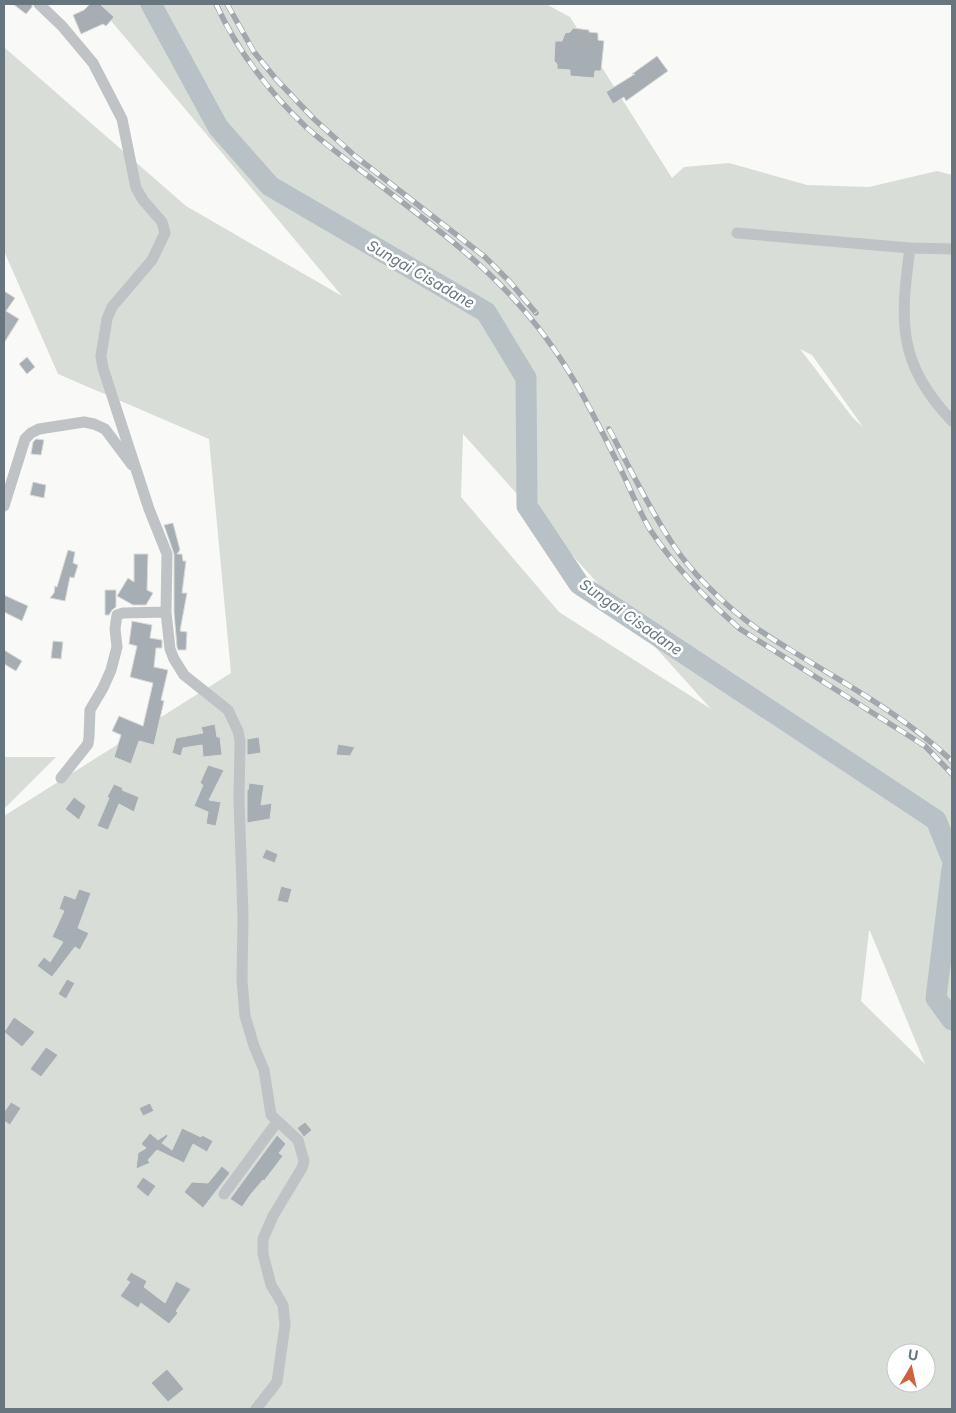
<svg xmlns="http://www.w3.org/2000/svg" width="956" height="1413" font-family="Inter,sans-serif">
<rect width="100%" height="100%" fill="#f9f9f7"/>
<path fill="#d9ddd7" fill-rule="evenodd" d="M97,4H546L570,17L672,178L684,167L729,163L807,185L869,187L937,171L952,175V1409H4V816L231,673L209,439L58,374L4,251L5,48L186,206L342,296ZM800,349L812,355L863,427L853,418ZM463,434L711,709L559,612L461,497ZM869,931H870L925,1064L861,1001ZM896,1353H926V1383H896Z
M4,757H56L4,809Z"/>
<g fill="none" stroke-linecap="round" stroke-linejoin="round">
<path stroke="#b8c2c6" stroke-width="21" d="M151,4L218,127L270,186L486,312L526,378L527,506L579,584L936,820L952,859
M952,868L936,998L952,1020"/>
</g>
<path fill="#a7aeb3" stroke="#dbdbd9" d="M13,4H32V7L26,14Z
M90,4H100L114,17L106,26L103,24L81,34L73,15L84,10Z
M573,28L589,30V32L598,33V40L604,41L601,71H595L594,78L570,76V70L557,69V64L554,61L555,41H562L565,33L570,32Z
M657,56L668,71L626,101L624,97L613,104L606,92L635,74H632Z
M4,291L15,298L6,311L19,319L4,343Z
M27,357L35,367L27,374L19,364Z
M36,439L44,440L41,455L31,454L33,442Z
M33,482L46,485L44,498L30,495Z
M173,523L180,550L177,554H182L183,561H186L182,593H187L180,631L187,632L186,650H178L177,647L174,612V554L164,525Z
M68,550L75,552L73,563L78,565L74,578L70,577L65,601L50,598L54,593L55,586L57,587Z
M134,554H148L147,590L153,593L146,605H133L117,596L128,578L134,582Z
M105,590H116V607L112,610L109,615H105Z
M4,595L28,606L22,621L4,612Z
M132,621L152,625L150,638L162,640V648H156L154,667L168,670L161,700L164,701L154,745L139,741L131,764L114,757L121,735L112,731L119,716L143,726L153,683L130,677L137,646L129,644Z
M53,641L63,642L61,659L51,658Z
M4,650L22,661L16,671L4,664Z
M215,724L217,737H220L222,755L203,757L202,745L183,748L181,756L172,753L176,738L203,733L201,727Z
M259,737L261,753L247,755V739Z
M338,744L355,747L350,756L336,755Z
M208,765L224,770L209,800L221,802L216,826L206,824L208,812L194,806L203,785L200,783Z
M249,783L264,785L261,805L272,803L270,819L247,823V790H248Z
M114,784L123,788L122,790L139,797L134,812L119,804L108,830L97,826L109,798L107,797Z
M74,797L86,806L79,820L65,809Z
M266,849L278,854L275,863L262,858Z
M281,886L292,889L288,903L277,901Z
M79,889L91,893L78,928L89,933L80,950L75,947L52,977L37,966L44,957L50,962L63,942L52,937L64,911L59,909L64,895L75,899Z
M67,979L75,983L66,999L58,994Z
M14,1017L35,1032L22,1047L4,1032Z
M46,1047L58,1055L41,1077L30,1069Z
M11,1102L21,1108L10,1125L4,1121V1112Z
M150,1103L154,1111L143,1116L139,1108Z
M305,1122L312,1130L304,1137L297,1128Z
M182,1128L201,1137L202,1135L213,1141L207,1152L193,1144L184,1163L157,1150L148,1160L150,1163L136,1169L138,1153L146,1148L141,1144L150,1133L158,1140L167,1134L168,1136L162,1143L172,1150Z
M277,1135L286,1144L279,1153L283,1156L264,1181L263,1180L251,1194L242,1207L230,1199Z
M222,1166L230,1173L203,1208L184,1192L192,1182L208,1183Z
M143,1177L156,1186L148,1197L136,1187Z
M131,1272L147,1281L144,1287L165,1303L176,1281L191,1289L176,1311L178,1313L169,1324L141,1303L138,1308L120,1296L130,1282L126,1280Z
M167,1369L184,1389L168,1402L151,1383Z"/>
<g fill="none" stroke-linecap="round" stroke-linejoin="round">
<path stroke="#bfc3c6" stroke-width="11" d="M39,4L62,26L93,63L122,119L136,188L143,200L162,222L165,233L152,260L112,307L107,319L101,356L103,368L149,509L167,554L166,612L170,649L174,659L184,675L228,710L238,731L240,741L239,800L243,916L242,980L245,1016L254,1046L264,1070L271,1115L298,1140L304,1161L302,1168L273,1216L263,1239V1254L271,1285L283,1305L285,1325L277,1382L256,1409
M737,233L910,248L952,249
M910,248C900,321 897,363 952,421
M4,506L25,439L31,433L39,429L84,422L94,424L105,429L132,465
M61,778L88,744L89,737L90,710L103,688L111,670L117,647L115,629L117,615L123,613L166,612
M224,1194L277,1122"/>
<defs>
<path id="rail" d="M216,4C237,50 269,92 306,127C326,145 347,160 368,176C424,219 482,260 528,315C567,361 591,409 618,464C629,485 638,510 651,531C675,567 708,601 740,629L925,746L952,774
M227,4L254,52L276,79L314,119L355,156L485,257L510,282L536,313
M609,429C630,468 649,509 674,546C691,572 723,603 748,622C765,635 784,646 802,657C854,689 908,719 952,761"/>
</defs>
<use href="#rail" stroke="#a1a7ac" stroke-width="5.5"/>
<use href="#rail" stroke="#fff" stroke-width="4" stroke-dasharray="11" stroke-linecap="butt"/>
</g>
<g text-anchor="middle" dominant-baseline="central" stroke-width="5" stroke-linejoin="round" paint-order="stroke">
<g font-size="15" font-style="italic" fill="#67797f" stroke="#fff">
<text transform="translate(421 274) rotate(30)">Sungai Cisadane</text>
<text transform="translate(631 617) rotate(35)">Sungai Cisadane</text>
</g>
</g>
<rect width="956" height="1413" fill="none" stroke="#67757f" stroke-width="10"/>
<g transform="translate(911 1368) rotate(9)"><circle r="24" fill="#ffffff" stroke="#c2c8cc"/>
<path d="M0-4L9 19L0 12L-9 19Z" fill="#d06140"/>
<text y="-8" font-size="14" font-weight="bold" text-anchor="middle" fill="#67757f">U</text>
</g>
</svg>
